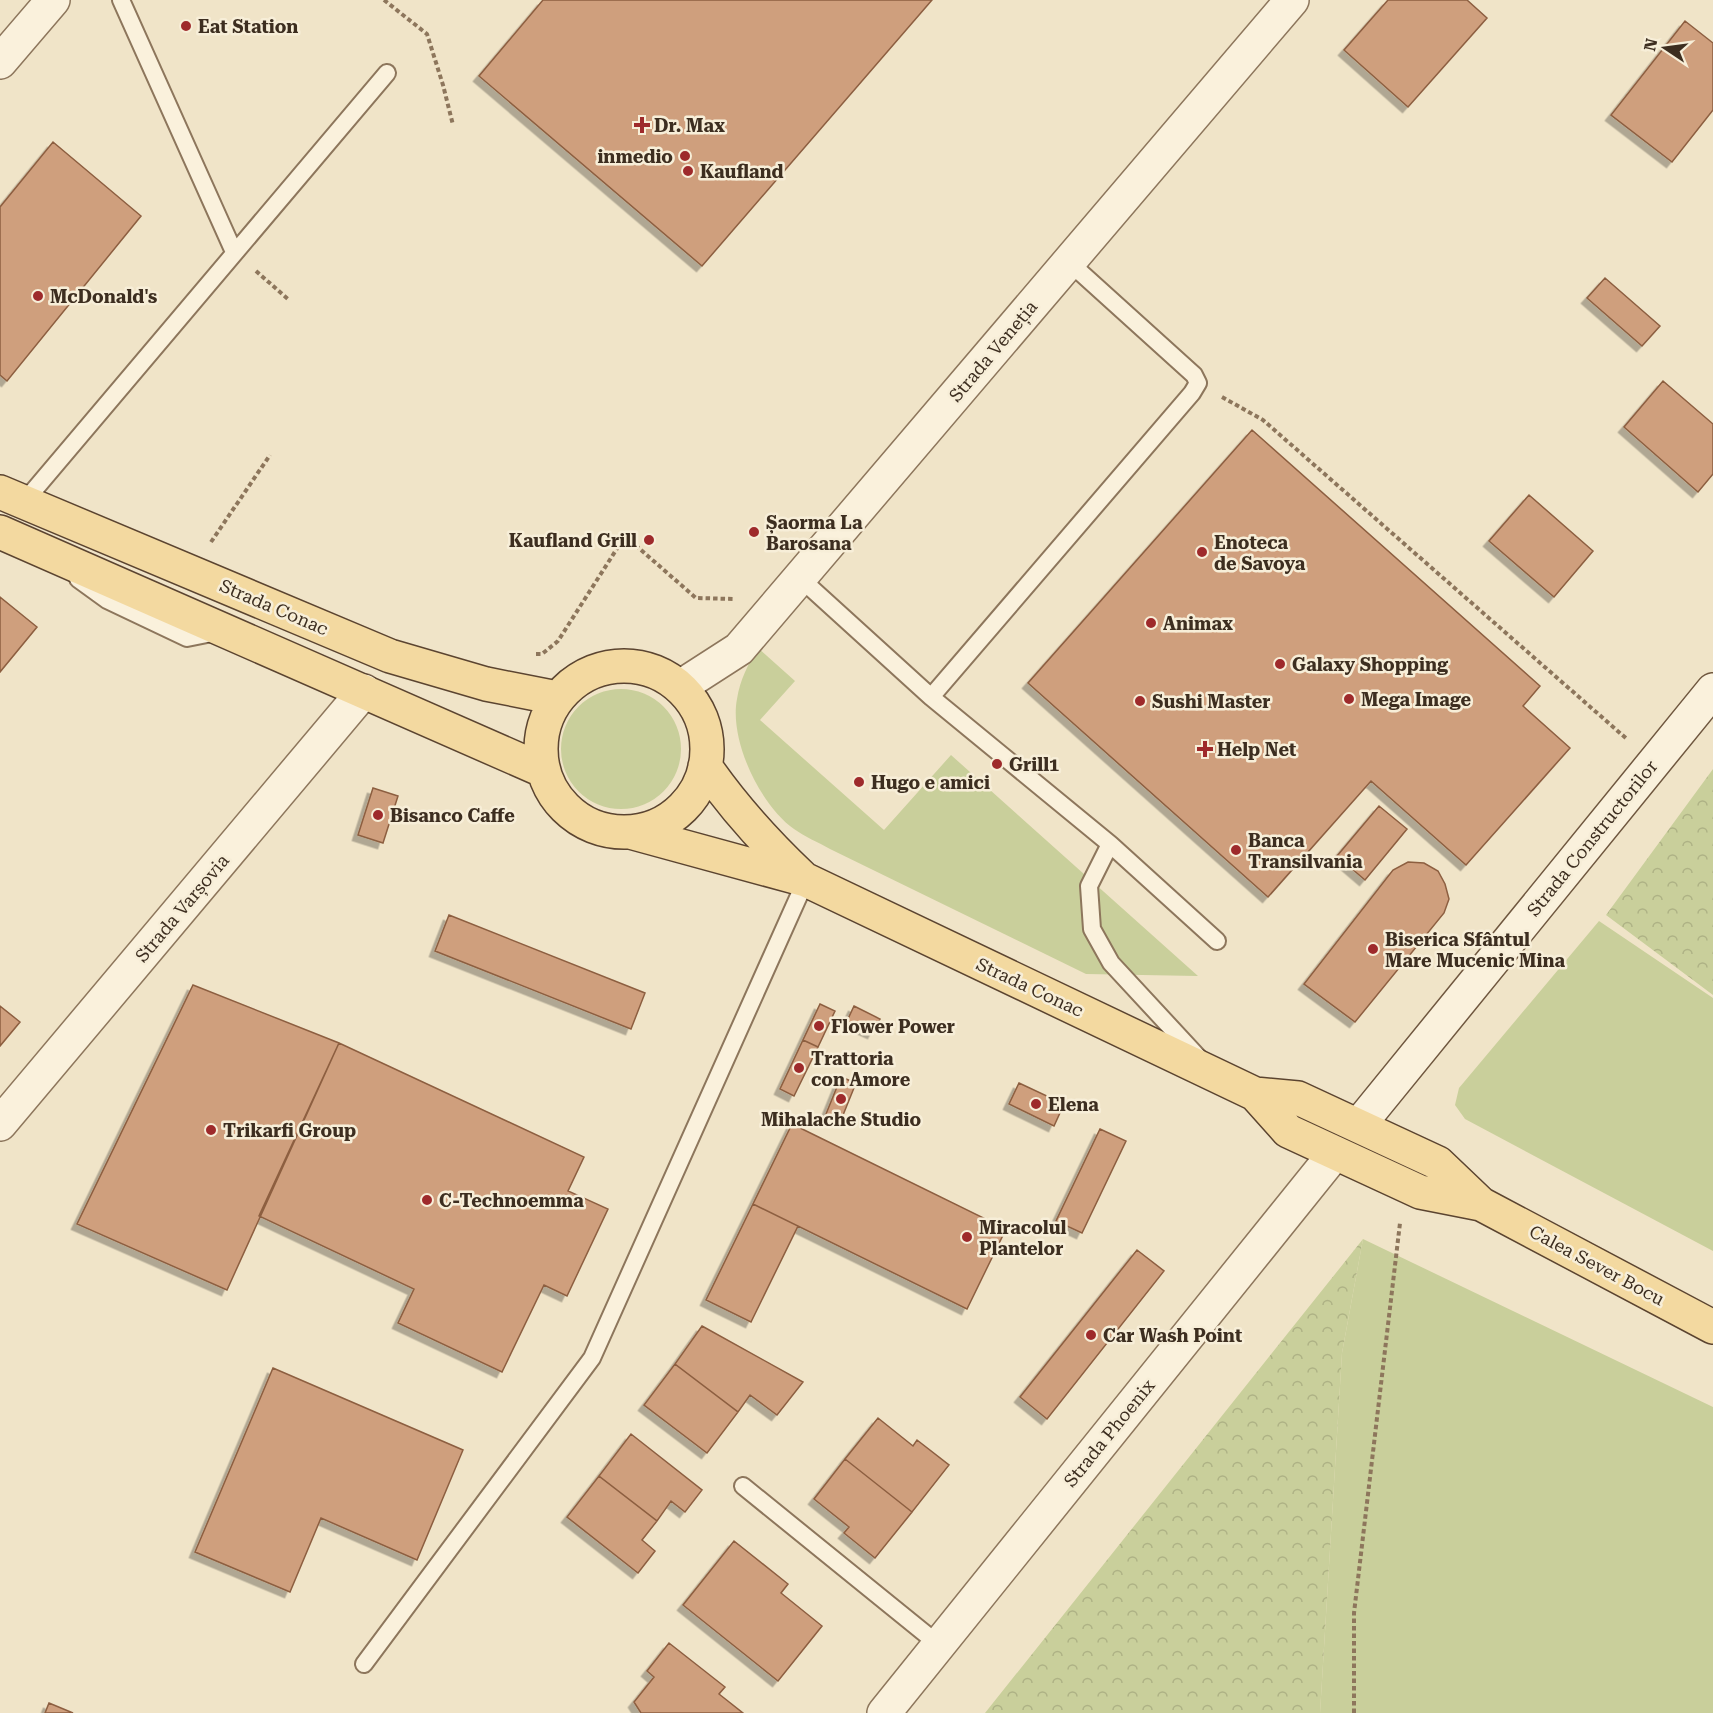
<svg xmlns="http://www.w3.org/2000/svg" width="1713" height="1713" font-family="'Roboto Serif',serif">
<defs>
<pattern id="forest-crowns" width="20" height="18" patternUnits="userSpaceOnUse" patternTransform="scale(1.5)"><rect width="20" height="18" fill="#c9cf9b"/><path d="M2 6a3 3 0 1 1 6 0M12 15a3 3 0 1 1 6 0" fill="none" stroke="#aeb285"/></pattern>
<filter id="shadow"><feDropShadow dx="-5.5" dy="5.5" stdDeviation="0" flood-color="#0004"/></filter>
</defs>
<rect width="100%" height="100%" fill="#f0e4c8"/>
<path fill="#c9cf9b" d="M758,648L795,681L760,720L884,830L951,755L1198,976L1086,974L830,849C818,842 805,837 794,829C760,805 729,740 737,699C740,680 748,664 758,648Z
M561 749a60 60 0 1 1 120 0a60 60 0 1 1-120 0Z
M1599,921L1713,998V1251L1465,1119L1455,1105L1459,1088Z
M1363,1239L1713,1407V1713H1320L1342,1353Z"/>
<path fill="url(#forest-crowns)" d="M1713,769V995L1606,915Z
M1363,1239L1342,1353L1320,1713H985Z"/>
<path fill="#cf9f7d" stroke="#8d5f41" stroke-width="1.5" filter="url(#shadow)" d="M543,0H932L702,266L479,76Z
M1388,0H1467L1487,18L1408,107L1344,50Z
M1685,21L1713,43V110L1672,162L1611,115Z
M53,142L141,216L7,381L0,375V207Z
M1605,278L1660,326L1642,346L1587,298Z
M1663,381L1713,424V474L1698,492L1624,427Z
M1252,430L1540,686L1523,706L1570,748L1466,865L1371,781L1268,897L1028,683Z
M1529,495L1593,551L1554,597L1489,541Z
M0,597L37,627L0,672Z
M373,788L398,796L383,843L358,835Z
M1379,806L1407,829L1365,880L1337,856Z
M1408,862L1424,863L1438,871L1445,884L1449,899L1444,913L1355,1022L1304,984L1393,870Z
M449,915L645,993L631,1029L435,951Z
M193,985L339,1043L227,1290L77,1224Z
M820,1004L835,1011L818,1047L803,1040Z
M0,1006L20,1022L0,1046Z
M854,1006L880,1019L873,1033L847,1021Z
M803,1040L818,1047L794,1096L780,1089Z
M339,1043L584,1157L568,1191L608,1209L567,1296L544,1285L502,1372L398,1323L414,1289L259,1216Z
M841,1077L856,1083L841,1120L826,1114Z
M1019,1083L1064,1104L1054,1126L1009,1104Z
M792,1124L1006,1229L967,1309L753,1204Z
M1100,1129L1126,1141L1082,1233L1056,1221Z
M753,1204L798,1226L751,1322L706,1300Z
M1137,1250L1164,1271L1047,1419L1020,1397Z
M702,1326L803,1382L777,1415L750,1395L738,1412L675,1364Z
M675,1364L738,1412L707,1453L644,1405Z
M273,1368L463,1450L417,1560L321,1518L290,1592L195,1552Z
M878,1418L913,1446L917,1440L949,1465L912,1512L845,1459Z
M631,1434L702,1490L685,1512L671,1501L657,1521L599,1476Z
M845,1459L912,1512L875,1558L844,1533L849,1527L814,1499Z
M599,1476L657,1521L642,1540L655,1551L638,1573L567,1517Z
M734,1541L788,1584L781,1593L822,1626L778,1681L683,1605Z
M669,1643L725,1687L719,1694L743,1713H641L634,1702L654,1677L647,1671Z
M49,1703L73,1713H45Z"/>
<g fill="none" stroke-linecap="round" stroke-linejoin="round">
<defs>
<path id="service" d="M121,0L234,252
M24,502L387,73
M800,578L931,697L1110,844L1217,941
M78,579L107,600L187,638L217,632
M931,697L1192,393L1198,383L1194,375L1069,262
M1110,844L1089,886L1092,929L1111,963L1199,1058
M743,1486L938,1644
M364,1664L592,1358L806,880"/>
<path id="minor" d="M0,62L53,0
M0,1124L364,691
M884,1713L1335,1153"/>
<path id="tertiary" d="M680,687L739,649L1292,0"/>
<path id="secondary" d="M1359,1125L1713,690"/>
<path id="primary" d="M0,492L390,656L486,684L557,698
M0,532L542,770
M541 749a83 83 0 1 1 166 0a83 83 0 1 1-166 0Z
M705,766C734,808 765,842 802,877
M630,832L806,880L1255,1094L1298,1098L1438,1163L1481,1204L1713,1327
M1255,1094L1288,1131L1420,1192L1481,1204"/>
</defs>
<use href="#service" stroke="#8d765c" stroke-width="20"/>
<use href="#minor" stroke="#8d765c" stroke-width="36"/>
<use href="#tertiary" stroke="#8d765c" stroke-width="36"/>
<use href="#secondary" stroke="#6f573f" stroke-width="36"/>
<use href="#primary" stroke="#5b4430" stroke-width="36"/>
<path stroke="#8d765c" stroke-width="4" stroke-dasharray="4.5 3" stroke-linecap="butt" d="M384,0L427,34L443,85L453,125
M256,271L289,300
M1222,397L1263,420L1628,740
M211,542L270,455
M536,654H542L558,641L625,536L696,598L734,599
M1354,1713V1613L1400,1223"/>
<use href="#service" stroke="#faf1dc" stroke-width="16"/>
<use href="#minor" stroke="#faf1dc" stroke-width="33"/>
<use href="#tertiary" stroke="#faf1dc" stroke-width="33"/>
<use href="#secondary" stroke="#faf1dc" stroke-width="33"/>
<use href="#primary" stroke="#f3d9a0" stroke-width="33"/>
</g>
<g fill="#9e2a2b" stroke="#f7eed8" stroke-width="2">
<circle cx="186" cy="26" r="6"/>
<path d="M639 116h6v6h6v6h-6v6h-6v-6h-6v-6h6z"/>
<circle cx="685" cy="156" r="6"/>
<circle cx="688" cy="171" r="6"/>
<circle cx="38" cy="296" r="6"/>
<circle cx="754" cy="532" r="6"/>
<circle cx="649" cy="540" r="6"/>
<circle cx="1202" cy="552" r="6"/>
<circle cx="1151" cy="623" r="6"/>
<circle cx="1280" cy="664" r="6"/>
<circle cx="1349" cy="699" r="6"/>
<circle cx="1140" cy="701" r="6"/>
<path d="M1202 740h6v6h6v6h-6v6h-6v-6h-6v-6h6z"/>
<circle cx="997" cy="764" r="6"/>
<circle cx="859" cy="782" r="6"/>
<circle cx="378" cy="815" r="6"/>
<circle cx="1236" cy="850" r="6"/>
<circle cx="1373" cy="949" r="6"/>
<circle cx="819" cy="1026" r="6"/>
<circle cx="799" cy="1068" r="6"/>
<circle cx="841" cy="1099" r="6"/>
<circle cx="1036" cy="1104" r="6"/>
<circle cx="211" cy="1130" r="6"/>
<circle cx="427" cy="1200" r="6"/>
<circle cx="967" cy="1237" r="6"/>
<circle cx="1091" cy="1335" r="6"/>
</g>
<g text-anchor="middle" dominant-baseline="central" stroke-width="5" stroke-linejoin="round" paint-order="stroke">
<g font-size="18" font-weight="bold" fill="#3d2e20" stroke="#f7eed8" text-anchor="start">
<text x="198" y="26">Eat Station</text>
<text x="654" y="125">Dr. Max</text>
<text x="673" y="156" text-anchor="end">inmedio</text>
<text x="700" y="171">Kaufland</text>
<text x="50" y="296">McDonald's</text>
<text x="766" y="522">Șaorma La<tspan x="766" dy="21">Barosana</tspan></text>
<text x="637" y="540" text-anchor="end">Kaufland Grill</text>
<text x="1214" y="542">Enoteca<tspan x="1214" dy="21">de Savoya</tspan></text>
<text x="1163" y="623">Animax</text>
<text x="1292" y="664">Galaxy Shopping</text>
<text x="1361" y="699">Mega Image</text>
<text x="1152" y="701">Sushi Master</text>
<text x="1217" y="749">Help Net</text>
<text x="1009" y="764">Grill1</text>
<text x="871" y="782">Hugo e amici</text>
<text x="390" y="815">Bisanco Caffe</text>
<text x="1248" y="840">Banca<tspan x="1248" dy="21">Transilvania</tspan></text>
<text x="1385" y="939">Biserica Sfântul<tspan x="1385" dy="21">Mare Mucenic Mina</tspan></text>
<text x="831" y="1026">Flower Power</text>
<text x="811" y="1058">Trattoria<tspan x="811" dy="21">con Amore</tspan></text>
<text x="1048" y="1104">Elena</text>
<text x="841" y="1119" text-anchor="middle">Mihalache Studio</text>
<text x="223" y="1130">Trikarfi Group</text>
<text x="439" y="1200">C-Technoemma</text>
<text x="979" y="1227">Miracolul<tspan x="979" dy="21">Plantelor</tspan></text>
<text x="1103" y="1335">Car Wash Point</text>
</g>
<g font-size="18" fill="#3d2e20" stroke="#f7eed8">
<text transform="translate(993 351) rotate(-50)">Strada Veneția</text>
<text transform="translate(274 607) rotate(23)">Strada Conac</text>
<text transform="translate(1592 838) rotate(-51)">Strada Constructorilor</text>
<text transform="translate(182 908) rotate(-50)">Strada Varșovia</text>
<text transform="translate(1030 987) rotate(25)">Strada Conac</text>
<text transform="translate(1597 1265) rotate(28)">Calea Sever Bocu</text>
<text transform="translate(1109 1433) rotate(-51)">Strada Phoenix</text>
</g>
</g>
<g transform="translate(1665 48) rotate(283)" stroke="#f7eed8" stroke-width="4.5" paint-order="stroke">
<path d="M0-4.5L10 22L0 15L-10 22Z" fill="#3d2e20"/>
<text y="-9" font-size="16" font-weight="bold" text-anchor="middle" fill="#3d2e20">N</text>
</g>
</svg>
